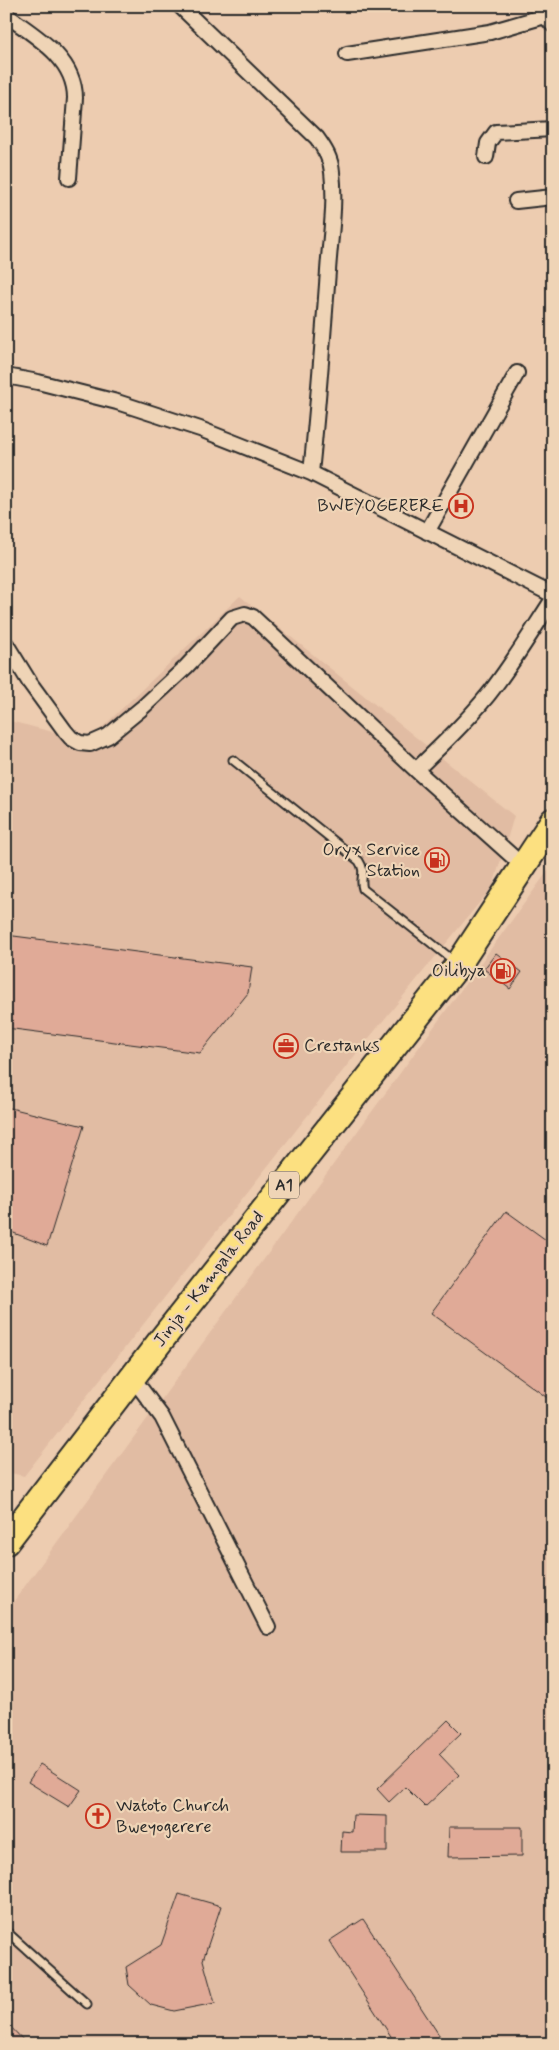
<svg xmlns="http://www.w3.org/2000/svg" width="559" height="2050" font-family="Mynerve,sans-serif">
<rect width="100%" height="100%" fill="#edccb0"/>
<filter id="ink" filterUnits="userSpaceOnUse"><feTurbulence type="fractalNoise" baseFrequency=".02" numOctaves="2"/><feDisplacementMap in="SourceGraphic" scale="10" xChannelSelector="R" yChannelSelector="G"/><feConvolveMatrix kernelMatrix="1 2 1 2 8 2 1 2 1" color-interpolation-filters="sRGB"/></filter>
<g filter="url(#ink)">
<path fill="#e1bca3" d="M240,596L514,816L493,886L356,1054L24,1476L6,1472V720L88,741Z
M553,864V2044H6V1612Z"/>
<path fill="#e0aa97" stroke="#2b2b2b" d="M6,935L252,967L248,993L200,1053L6,1028Z
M496,953L522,972L510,989L484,969Z
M6,1107L84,1126L47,1246L6,1230Z
M506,1211L553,1245V1402L431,1313Z
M448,1720L461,1733L439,1754L459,1775L425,1807L405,1787L389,1802L377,1789Z
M40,1764L81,1790L69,1807L28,1782Z
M353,1815L387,1816V1852H341L342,1831L352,1832Z
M449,1827H522V1856L448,1857Z
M179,1894L221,1906L203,1960L215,2003L174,2011L151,2005L129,1985L126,1967L161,1945Z
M363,1919L445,2044H396L329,1941Z
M6,2022L27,2044H6Z"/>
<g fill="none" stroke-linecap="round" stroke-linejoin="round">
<defs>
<path id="lane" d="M233,760L359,861C367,873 359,878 363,889L454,961
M6,1931L87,2004"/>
<path id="street" d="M180,6L317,138C325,149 331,159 332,172C336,205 330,239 328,271C323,339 318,406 311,473
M536,6L553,25
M6,15C35,36 75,58 75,98L69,178
M347,54L490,32L545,16
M486,157L488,143L496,132L553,129
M516,201L553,197
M6,376L38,382L117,402L200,429L311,473L553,595
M427,532L517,373
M6,644L30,683L65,731L71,738L80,743L90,744L108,736L142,708L186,667L232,618L245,614L253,617L416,770C441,746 466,722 488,695C512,665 532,631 553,599
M416,770L523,866
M132,1377L162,1417L268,1627"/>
<path id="highway" d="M6,1542L162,1339L458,965L553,821"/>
</defs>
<use href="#lane" stroke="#2b2b2b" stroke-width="11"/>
<use href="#street" stroke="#2b2b2b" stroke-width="18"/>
<use href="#highway" stroke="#2b2b2b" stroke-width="29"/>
<use href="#lane" stroke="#efd4b6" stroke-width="7"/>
<use href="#street" stroke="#efd4b6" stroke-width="14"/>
<use href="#highway" stroke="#fce080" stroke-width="25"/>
</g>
</g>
<defs>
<symbol id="hospital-ring" viewBox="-11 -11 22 22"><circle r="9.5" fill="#efd4b6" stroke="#c8321e" stroke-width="1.5"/><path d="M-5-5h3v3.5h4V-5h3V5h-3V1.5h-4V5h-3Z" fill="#c8321e"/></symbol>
<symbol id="fuel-ring" viewBox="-11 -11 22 22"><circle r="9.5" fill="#efd4b6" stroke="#c8321e" stroke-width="1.5"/><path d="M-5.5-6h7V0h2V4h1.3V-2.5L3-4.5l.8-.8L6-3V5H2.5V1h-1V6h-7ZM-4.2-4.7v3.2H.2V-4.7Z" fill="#c8321e"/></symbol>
<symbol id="office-ring" viewBox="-11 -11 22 22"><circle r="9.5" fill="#efd4b6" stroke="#c8321e" stroke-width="1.5"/><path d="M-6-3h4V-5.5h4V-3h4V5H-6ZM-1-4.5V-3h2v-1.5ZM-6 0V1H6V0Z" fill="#c8321e"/></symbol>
<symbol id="church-ring" viewBox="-11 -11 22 22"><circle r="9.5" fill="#efd4b6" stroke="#c8321e" stroke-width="1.5"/><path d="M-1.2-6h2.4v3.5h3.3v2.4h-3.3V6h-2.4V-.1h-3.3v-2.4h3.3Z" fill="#c8321e"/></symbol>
</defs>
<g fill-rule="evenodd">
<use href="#hospital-ring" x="447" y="492" width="28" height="28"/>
<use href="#fuel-ring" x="423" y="846" width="28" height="28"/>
<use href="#fuel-ring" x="489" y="957" width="28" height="28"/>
<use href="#office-ring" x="272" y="1032" width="28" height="28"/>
<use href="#church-ring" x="84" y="1802" width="28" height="28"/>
</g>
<g text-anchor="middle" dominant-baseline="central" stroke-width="4.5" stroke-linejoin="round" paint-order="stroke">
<rect fill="#efd4b6" stroke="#665e55" stroke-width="1" x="269" y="1171.5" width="30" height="27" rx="4"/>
<g font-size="16" font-weight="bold" fill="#2b2b2b">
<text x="284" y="1185">A1</text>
</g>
<g font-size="18" fill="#2b2b2b" stroke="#efd4b6" text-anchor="end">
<text x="444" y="506">BWEYOGERERE</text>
<text x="420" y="850">Oryx Service<tspan x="420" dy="21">Station</tspan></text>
<text x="486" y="971">Oilibya</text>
<text x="304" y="1046" text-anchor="start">Crestanks</text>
<text x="116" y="1806" text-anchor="start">Watoto Church<tspan x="116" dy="21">Bweyogerere</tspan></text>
</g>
<g font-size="18" fill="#2b2b2b" stroke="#efd4b6">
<text transform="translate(209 1279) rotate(-52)">Jinja - Kampala Road</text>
</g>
</g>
<rect width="559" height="2050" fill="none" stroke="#efd4b6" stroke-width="25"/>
<rect x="12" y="12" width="534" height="2025" fill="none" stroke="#2b2b2b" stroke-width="2" filter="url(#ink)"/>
</svg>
